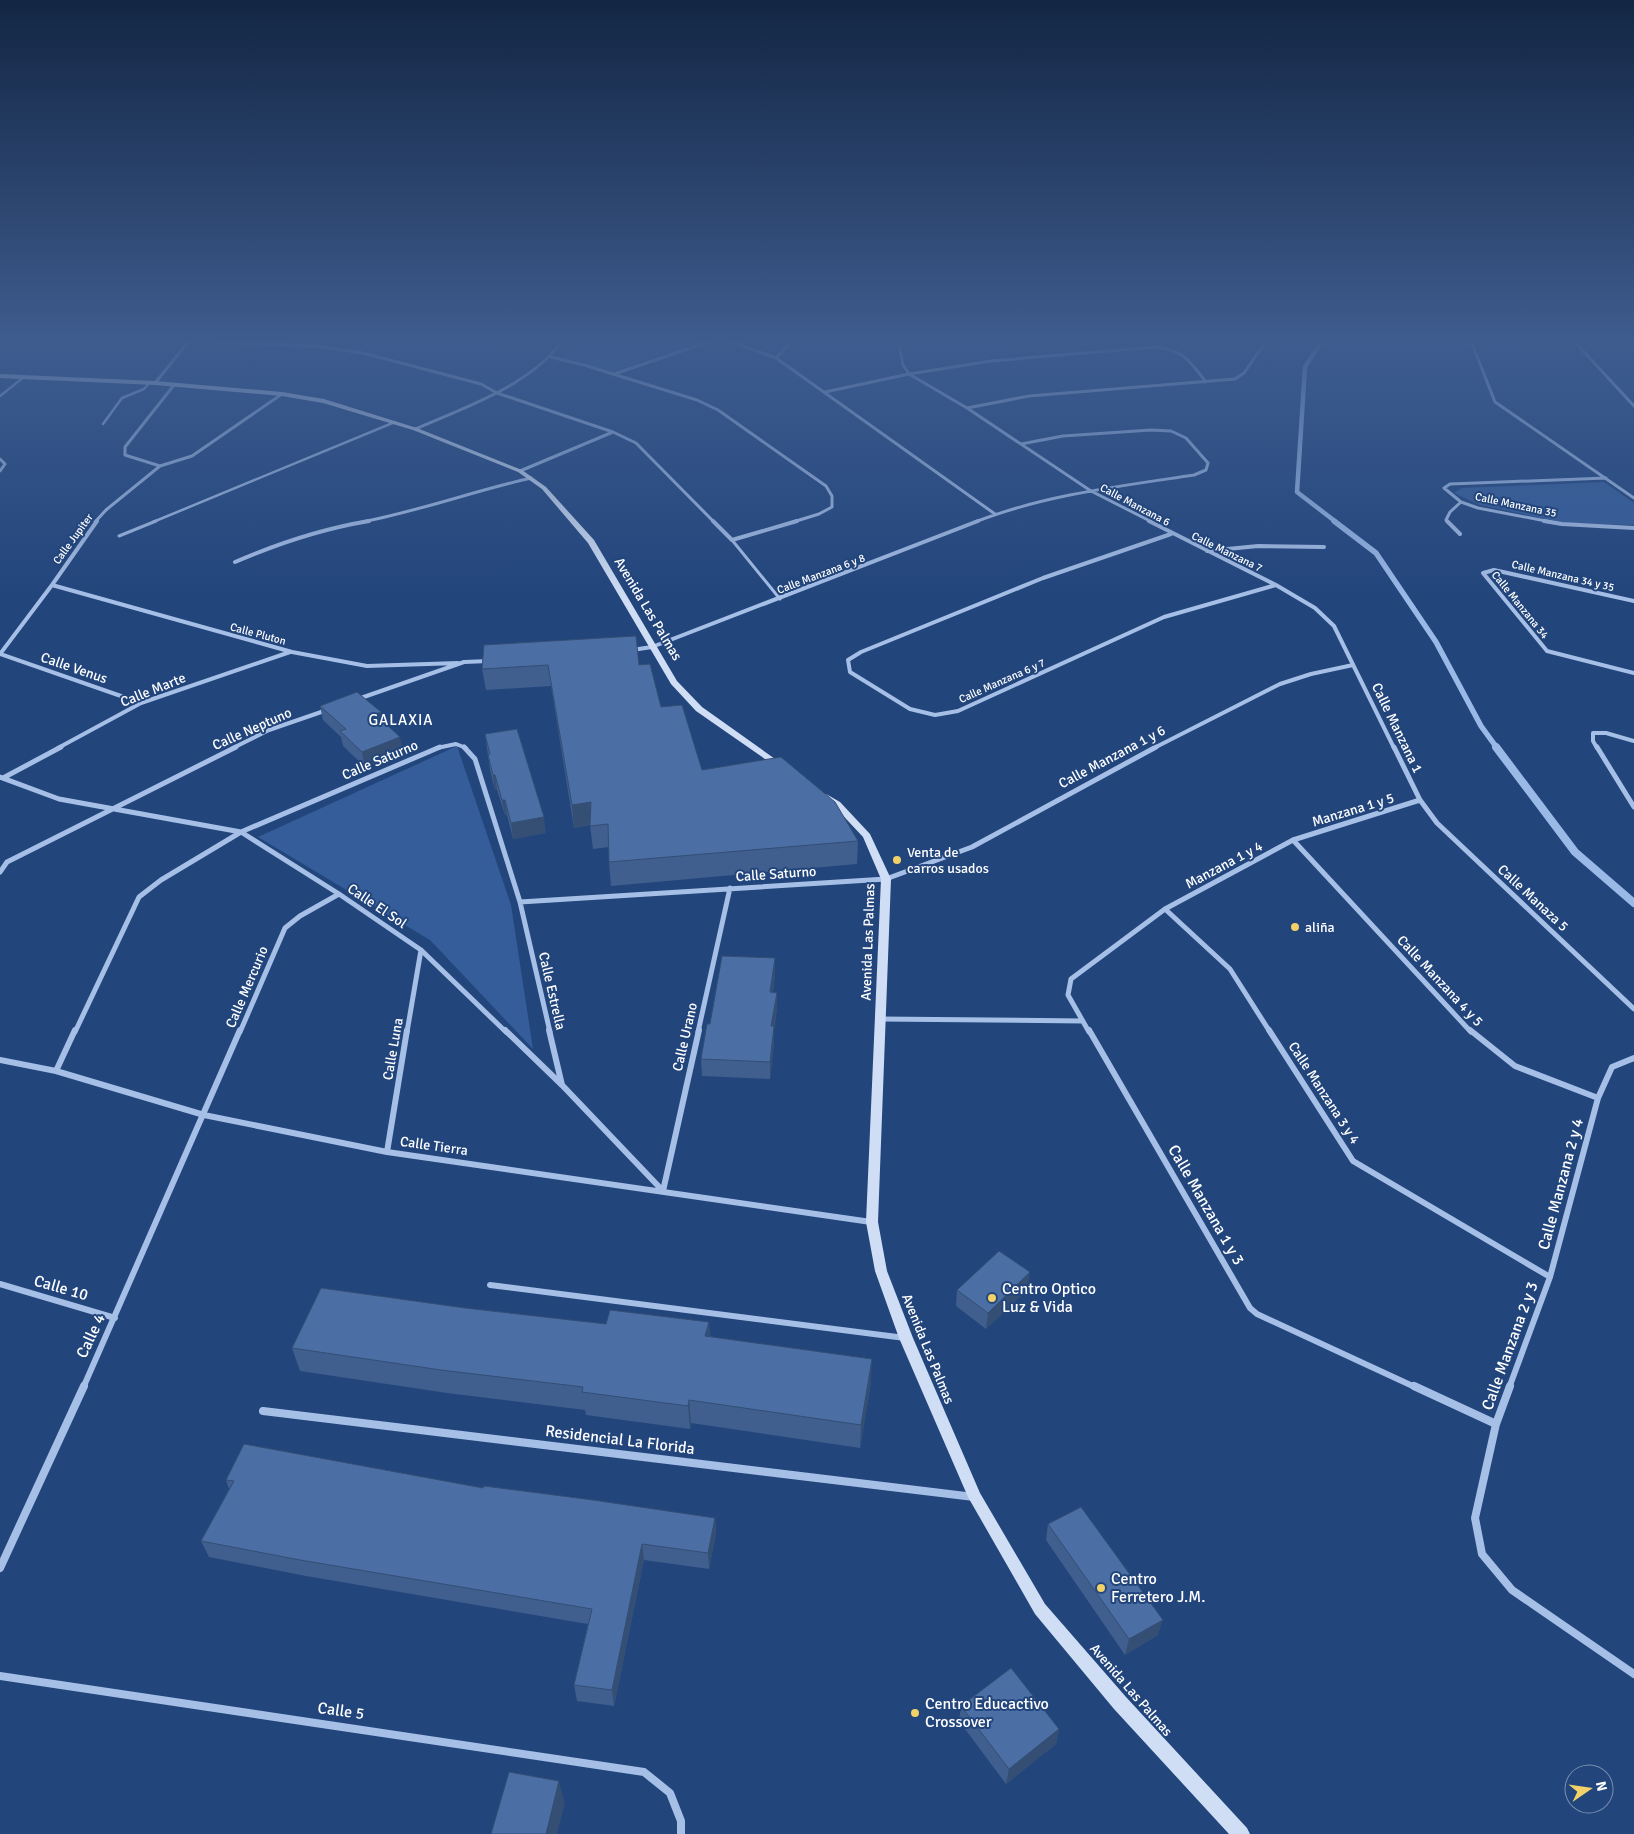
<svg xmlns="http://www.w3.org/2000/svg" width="1634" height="1834" font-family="Signika,sans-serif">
<rect width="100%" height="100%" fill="#22457c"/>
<path fill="#355d9a" d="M573,341H702L612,372L565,358Z
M1604,482L1634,503V525L1564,523L1480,505L1454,493L1462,488Z
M457,746L511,905L533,1049L430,940L258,837Z"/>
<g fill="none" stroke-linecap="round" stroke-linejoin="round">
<path stroke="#9ab9e7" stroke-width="4.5" d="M1322,341L1305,367L1297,492L1336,522"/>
<path stroke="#9ab9e7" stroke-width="5.5" d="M1334,521L1376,553L1436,642L1481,726L1497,748"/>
<path stroke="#9ab9e7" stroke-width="8" d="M1496,747L1575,852L1634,903"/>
<path stroke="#a6bfe6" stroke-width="2.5" d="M0,396L24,377
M103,424L122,398L144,389L150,382
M153,522L395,422"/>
<path stroke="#a6bfe6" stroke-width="3" d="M119,536L156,521
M732,540L780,599"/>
<path stroke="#a6bfe6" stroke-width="3" d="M197,341L315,346L363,353L481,384L497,393L613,432L636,443L714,522
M730,341L776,358L995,514
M898,341L903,365L909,374L967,408L1091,491L1152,522
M1471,341L1495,402L1634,498
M1574,341L1634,406
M551,357L584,365L697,400L718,410L826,486L832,496V507L819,514L793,522
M776,358L792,341
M614,374L711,341
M155,383L189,341
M825,392L909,374L991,361L1155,347C1184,350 1189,360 1206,382
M967,408L1029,396L1235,379L1244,373L1266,341
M415,429C464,408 531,385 562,341
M0,459L5,464L0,471
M160,466L125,455V447L174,385
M520,471L613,432
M95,522L106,510L160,466L192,456L282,394
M362,522C419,511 474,491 531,478
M975,522C1044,495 1121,486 1194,475L1206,470L1208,463L1186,438L1171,431L1151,430L1063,436L1021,444
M1448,522L1446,520L1450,512L1461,502
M1551,522L1478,508L1461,502L1444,488L1450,484L1606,478"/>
<path stroke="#a6bfe6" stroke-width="4" d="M97,521L52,585L0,654L141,703
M713,521L732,540L797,521
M1149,521L1276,585L1315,608L1334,626L1394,748
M1447,521L1460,534
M1544,521L1562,524L1634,528
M1171,534L1043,578L861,652L848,660L850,672L910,709L935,715L958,711L1164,617L1276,585
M1207,551L1258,546L1324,547
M235,562C279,543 321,529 369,521
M52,585L292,652L367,666L458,663
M1634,601L1494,570L1483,573L1547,651L1634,673
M632,650L652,647L978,521
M358,699L464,662L489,661
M58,748L141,703L290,652
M233,748L269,730L327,710
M437,748L456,744L466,748
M1154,748L1280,684L1311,674L1353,665
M1597,748L1593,741V733H1606L1634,741"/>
<path stroke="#a6bfe6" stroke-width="5" d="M464,747L475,759L520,902L550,1032
M1394,747L1420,800L1437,823L1634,1009
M1597,747L1634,807
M0,777L59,799L241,832L339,894L421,950L506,1032
M3,778L61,747
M1293,840L1471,1032
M0,872L7,862L236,747
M520,902L886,879L972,847L1156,747
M1165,909L1230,969L1270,1032
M880,1019L1083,1021
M75,1032L139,897L161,880L241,832L440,747
M240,1032L285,928L300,916L339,894
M407,1032L421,950
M698,1032L730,888
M1089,1032L1068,995L1071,979L1165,909L1293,840L1420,800"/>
<path stroke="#a6bfe6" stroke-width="6" d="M505,1030L562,1085L663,1191
M549,1030L562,1085
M1089,1030L1250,1308L1257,1314L1417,1388
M1269,1030L1353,1161L1550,1277
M1470,1030L1515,1066L1598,1098
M0,1060L56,1071L204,1115L387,1152L871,1222
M56,1071L75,1030
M387,1152L407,1030
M663,1191L699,1030
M0,1284L115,1318
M490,1285L905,1338
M83,1388L240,1030
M1509,1388L1550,1277L1598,1098L1612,1067L1634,1058"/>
<path stroke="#a6bfe6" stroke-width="8" d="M1414,1386L1496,1424
M1510,1386L1496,1424L1475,1518L1482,1554L1512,1590L1634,1674
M263,1411L974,1497
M0,1568L84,1386
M0,1676L644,1772L670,1793L681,1821V1834"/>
<path fill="#cfdef5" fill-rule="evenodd" d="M0,374L155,381L282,392L324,399L417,428L522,470L546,487L594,540L677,681L702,707L785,766L784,768H778L696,711L671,684L588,543L542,489L518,472L413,430L323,403L282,396L155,385L0,378Z
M826,794L840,802L870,834L891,879L878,1222L887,1271L913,1338L980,1493L1045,1604L1126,1697L1247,1828L1250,1834H1229L1114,1709L1035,1614L968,1497L899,1338L875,1271L866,1222L881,879L863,837L834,806L821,797L823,795Z"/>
</g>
<path fill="#405f8e" d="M484,645L639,665L661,707L702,770L858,841L857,864L611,886L609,862V847L593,849L590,825L574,828L551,686L486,690L482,669Z
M320,706L381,712L382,721L403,752L365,767L343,746L341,737L323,720Z
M485,734L546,833L513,839L507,815H505L497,790H495L490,770Z
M775,974L773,992L777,993V1009L774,1030V1043L770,1079L702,1076L701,1059Z
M1028,1289L986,1329L956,1306L957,1290Z
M465,1308L606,1324L709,1322L710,1336L871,1382L860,1448L691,1423L690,1429L586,1415L585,1410L447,1393L300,1371L292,1348Z
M226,1480L483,1488L715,1518L716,1534L709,1569L644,1560L614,1706L577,1701L574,1685L588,1624L306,1576L209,1557L201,1541L229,1489Z
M1048,1524L1158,1635L1125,1655L1046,1540Z
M961,1706L1059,1729L1056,1744L1006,1784L959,1721Z"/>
<path fill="#344e74" d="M381,712L384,727L375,714Z
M400,737L403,752L365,767L362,752Z
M493,775H495L497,790H495Z
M502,800H505L507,815H505Z
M591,802L593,824L574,828L572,805Z
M544,817L546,833L513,839L511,823Z
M775,958V974L771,1008L770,992Z
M777,993V1009L774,1030V1043L770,1079V1062L771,1026Z
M1030,1272L1028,1289L986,1329L988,1313Z
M709,1322L710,1345L705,1336Z
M872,1359L871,1382L860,1448L861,1425Z
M689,1400L691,1423L690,1429L688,1406Z
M715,1518L716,1534L709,1569L708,1553Z
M642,1544L644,1560L614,1706L612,1690Z
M1163,1620L1158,1635L1125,1655L1129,1639Z
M1059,1729L1056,1744L1006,1784L1009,1769Z
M559,1781L565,1803L557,1834H546Z"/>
<path fill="#4b6fa5" stroke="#344e74" d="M636,636L639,665L650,664L661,707L682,705L702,770L781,757L835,802L858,841L609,862L608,824L590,826L591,802L572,805L548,665L482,669L484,645Z
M357,692L381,712L375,714L400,737L362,752L340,731L346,729L320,706Z
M517,729L544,817L511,823L505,800H502L495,775H493L488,755L490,754L485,734Z
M722,956L775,958L770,992L777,993L771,1026H774L770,1062L701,1059L707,1024H710Z
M999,1251L1030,1272L988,1313L957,1290Z
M321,1288L465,1308L606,1324L610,1310L709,1322L705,1336L872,1359L861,1425L689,1400L688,1406L582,1392L583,1387L441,1370L292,1348Z
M244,1444L483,1488L484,1486L593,1500L715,1518L708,1553L642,1544L612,1690L574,1685L592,1609L300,1560L201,1541L234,1481L226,1480Z
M1081,1507L1163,1620L1129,1639L1048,1524Z
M1011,1668L1059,1729L1009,1769L961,1706Z
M509,1772L559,1781L546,1834H491Z"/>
<linearGradient id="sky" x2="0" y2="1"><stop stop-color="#132644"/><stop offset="0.57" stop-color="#3e5c8e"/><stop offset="1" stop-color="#3e5c8e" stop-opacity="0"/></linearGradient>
<rect width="1634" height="598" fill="url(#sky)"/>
<g fill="#f1d168" stroke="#22457c" stroke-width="2">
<circle cx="897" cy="860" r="5"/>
<circle cx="1295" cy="927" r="5"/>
<circle cx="992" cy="1298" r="5"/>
<circle cx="1101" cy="1588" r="5"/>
<circle cx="915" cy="1713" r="5"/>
</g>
<g text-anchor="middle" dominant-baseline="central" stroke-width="4" stroke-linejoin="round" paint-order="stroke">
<g font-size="11" fill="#fff" stroke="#22457c">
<text transform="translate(1135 505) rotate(28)">Calle Manzana 6</text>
<text transform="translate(1516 505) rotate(12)">Calle Manzana 35</text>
<text transform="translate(73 539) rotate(-54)">Calle Jupiter</text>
<text transform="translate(1227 552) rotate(26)">Calle Manzana 7</text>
<text transform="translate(821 574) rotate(-21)">Calle Manzana 6 y 8</text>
<text transform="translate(1563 576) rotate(13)">Calle Manzana 34 y 35</text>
<text transform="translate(1520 605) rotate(51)">Calle Manzana 34</text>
<text transform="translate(258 634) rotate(15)">Calle Pluton</text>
<text transform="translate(1002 681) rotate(-24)">Calle Manzana 6 y 7</text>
</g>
<g font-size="14" fill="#fff" stroke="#22457c">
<text transform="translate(648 609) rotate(59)">Avenida Las Palmas</text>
<text transform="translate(74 668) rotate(19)">Calle Venus</text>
<text transform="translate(153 690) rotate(-22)">Calle Marte</text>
<text transform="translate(1397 728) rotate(64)">Calle Manzana 1</text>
<text transform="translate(252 729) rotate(-24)">Calle Neptuno</text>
<text transform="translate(1112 757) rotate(-28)">Calle Manzana 1 y 6</text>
<text transform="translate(380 760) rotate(-23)">Calle Saturno</text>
<text transform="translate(1353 810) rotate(-17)">Manzana 1 y 5</text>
<text transform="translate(1224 865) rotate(-28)">Manzana 1 y 4</text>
<text transform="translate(776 874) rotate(-4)">Calle Saturno</text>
<text transform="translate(1533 898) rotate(43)">Calle Manaza 5</text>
<text transform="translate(377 906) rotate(34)">Calle El Sol</text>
<text transform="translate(868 942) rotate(-88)">Avenida Las Palmas</text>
<text transform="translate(1440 981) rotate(47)">Calle Manzana 4 y 5</text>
<text transform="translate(247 987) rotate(-67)">Calle Mercurio</text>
<text transform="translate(552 991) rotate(77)">Calle Estrella</text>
<text transform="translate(685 1037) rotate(-77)">Calle Urano</text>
<text transform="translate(393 1049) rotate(-80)">Calle Luna</text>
<text transform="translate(1324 1093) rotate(57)">Calle Manzana 3 y 4</text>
<text transform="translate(434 1146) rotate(8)">Calle Tierra</text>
<text transform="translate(928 1349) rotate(68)">Avenida Las Palmas</text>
<text transform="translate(1131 1690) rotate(49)">Avenida Las Palmas</text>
</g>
<g font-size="14" fill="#fff" stroke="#22457c" text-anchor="start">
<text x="907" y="852">Venta de<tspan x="907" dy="16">carros usados</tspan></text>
<text x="1305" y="927">aliña</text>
</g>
<g font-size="15" letter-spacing="1" fill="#fff" stroke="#22457c">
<text x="401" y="720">GALAXIA</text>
</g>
<g font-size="16" fill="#fff" stroke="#22457c">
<text transform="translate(1561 1184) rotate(-75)">Calle Manzana 2 y 4</text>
<text transform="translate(1206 1205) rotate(60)">Calle Manzana 1 y 3</text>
<text transform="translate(61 1288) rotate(16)">Calle 10</text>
<text transform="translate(91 1336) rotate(-65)">Calle 4</text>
<text transform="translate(1510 1346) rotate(-70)">Calle Manzana 2 y 3</text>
<text transform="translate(620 1440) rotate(7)">Residencial La Florida</text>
<text transform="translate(341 1711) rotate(8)">Calle 5</text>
</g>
<g font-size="16" fill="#fff" stroke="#22457c" text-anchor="start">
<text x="1002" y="1289">Centro Optico<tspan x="1002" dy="18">Luz &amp; Vida</tspan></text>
<text x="1111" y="1579">Centro<tspan x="1111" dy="18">Ferretero J.M.</tspan></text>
<text x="925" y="1704">Centro Educactivo<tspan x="925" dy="18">Crossover</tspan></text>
</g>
</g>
<g transform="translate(1589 1789) rotate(77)"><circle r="24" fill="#22457c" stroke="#7a8fb0"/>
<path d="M0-4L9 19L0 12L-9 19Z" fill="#f1d168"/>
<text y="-8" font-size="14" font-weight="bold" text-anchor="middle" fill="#ffffff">N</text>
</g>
</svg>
